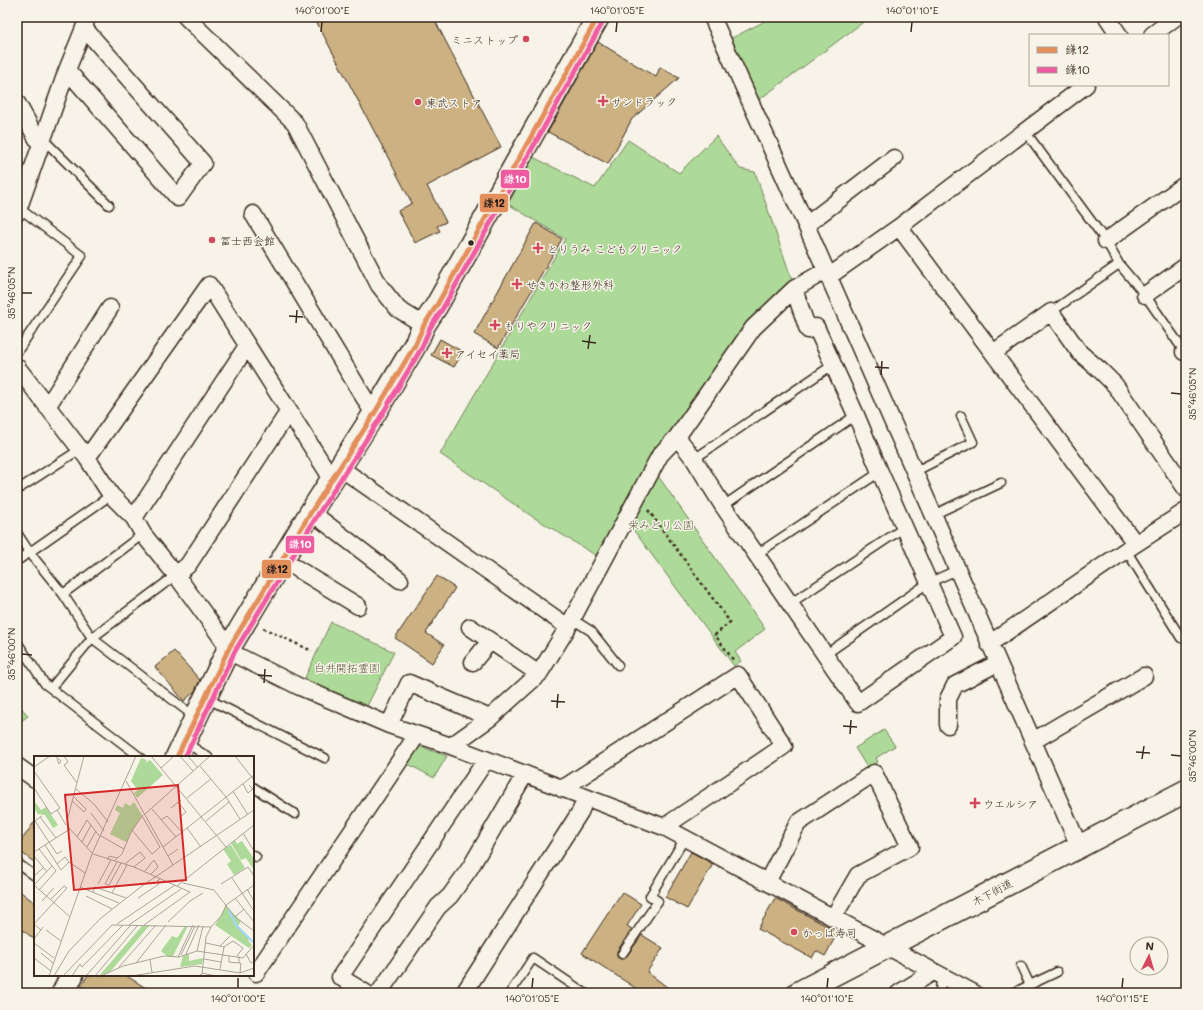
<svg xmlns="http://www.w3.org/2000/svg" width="1203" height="1010" font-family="Mali,'Klee One',sans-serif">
<rect width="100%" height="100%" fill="#f7f3e8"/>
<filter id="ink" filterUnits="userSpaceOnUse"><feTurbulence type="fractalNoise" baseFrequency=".025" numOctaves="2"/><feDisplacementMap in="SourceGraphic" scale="8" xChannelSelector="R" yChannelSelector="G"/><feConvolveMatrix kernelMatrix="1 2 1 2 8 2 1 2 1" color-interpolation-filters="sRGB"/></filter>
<g filter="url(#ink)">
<path fill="#adda99" stroke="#74825c" d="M768,17H870L756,102L728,40L769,19Z
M716,136L740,169L755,172L793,283L749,326L600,558L530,515L440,454L565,239L508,204L533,157L595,188L628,140L679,173Z
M656,473L765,629L735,652L741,661L734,666L629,524Z
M331,622L394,652L365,710L302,684Z
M17,702L28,716L17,724Z
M884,730L895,746L876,758L878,762L868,769L855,748Z
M418,746L447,756L434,778L408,764Z"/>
<path fill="#ccb182" stroke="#3b2a1e" d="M314,17H433L501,147L427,186L446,222L437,226L440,231L415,243L398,211L412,203Z
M598,42L656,77L660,67L679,78L632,119L608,164L548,132Z
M536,223L562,239L498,348L474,334Z
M440,339L463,352L454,367L431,355Z
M437,576L455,588L426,633L444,645L432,663L395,638Z
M174,651L200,680L195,691L184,701L155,667Z
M35,821V863L17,849V847Z
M691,852L713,864L687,909L665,897Z
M17,889L35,903V940L17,925Z
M622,892L641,904L627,926L632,929L617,951V957L621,959L626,957L642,935L663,948L647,972L675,993H643L582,953Z
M775,898L838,932L825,956L816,951L812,958L758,929Z
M88,975H125L154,993H83L86,989L81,986Z"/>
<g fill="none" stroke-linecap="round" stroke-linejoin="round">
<defs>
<path id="lane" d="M1025,131L1106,241L1119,264L1145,295L1186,354
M43,139L109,205
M1051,312L1119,264
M17,352L82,256L19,208
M694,459L834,364
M914,472L973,442L961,416
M17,490L79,450
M723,506L856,415
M933,515L1001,483
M17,533L30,553L63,594L92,638L195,717
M1126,550L1181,638
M757,554L880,472
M17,561L111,495
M63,594L143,534
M791,603L905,527
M572,619L591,631L618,665
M17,642L45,684L140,757
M826,654L928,583L957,570
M51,688L92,638L176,575
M206,698L325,758
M185,742L208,757
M253,787L295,814
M253,855L256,857
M17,863L35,876
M622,954L658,901L650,896L685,838
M1021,966L1030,985
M510,993L533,958L585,993
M940,993L941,976
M1013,993L1057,972"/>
<path id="street" d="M186,17L295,123L379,285L398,309L424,325
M712,17L806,225L1079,846
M1107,17L1119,35
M1152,35L1176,17
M67,70L178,198L203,163L84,28
M17,103L41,146
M17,213L67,70L84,28L87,17
M253,214L374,414
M806,225L894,158
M899,227L1135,543
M1106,241L1186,184
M828,277L899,227L1086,85
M1145,295L1186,266
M1184,352L1186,351
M993,353L1051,312L1080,353L1100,370L1115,385L1186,489
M17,367L87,458L111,495L134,518L143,534L176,575L229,648L234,654L300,687L389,725L451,746L664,827L974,993
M47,407L110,308
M677,437L694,459L723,506L858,703L953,637L880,472L856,415L816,327L808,330L794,289
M87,458L209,285L332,479
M339,467L568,627
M311,512L400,580
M134,518L247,346
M283,560L358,606
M176,575L188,565L289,411
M470,627L539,674
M989,644L1126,550L1186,511
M473,662L490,641
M389,725L409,683L490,718
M948,725V699L955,685L998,663
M1033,741L1144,676
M451,746L490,718L539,674L568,627L660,455L677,437L753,328L794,289L825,271
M17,766L35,779
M562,789L738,675L784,746L664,827
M767,882L798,823L874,773L910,847L858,875L833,918
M256,973L417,735
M366,993L340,977L486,760
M379,993L438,907L450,896L470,868L525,774
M464,993L580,812L586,798
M899,993L933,972"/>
<path id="secondary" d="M177,757L229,648L311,512L374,414L415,345L424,325L437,305L598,17
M63,993L72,975"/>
<path id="primary" d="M798,993L1186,791"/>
</defs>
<use href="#lane" stroke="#3b2a1e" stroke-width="11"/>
<use href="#street" stroke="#3b2a1e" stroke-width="19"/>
<use href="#secondary" stroke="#3b2a1e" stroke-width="25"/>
<use href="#primary" stroke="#3b2a1e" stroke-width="25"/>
<path stroke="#3b2a1e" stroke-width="2.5" stroke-dasharray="3 3" stroke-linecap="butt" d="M648,510L730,622L715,635L734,661
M263,628L312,651"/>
<use href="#lane" stroke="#f7f3e8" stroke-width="8"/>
<use href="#street" stroke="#f7f3e8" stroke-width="16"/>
<use href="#secondary" stroke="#f7f3e8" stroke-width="22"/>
<use href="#primary" stroke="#f7f3e8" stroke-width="22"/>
<defs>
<path id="bus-1" d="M177,757L229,648L311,512L374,414L415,345L424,325L437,305L598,17"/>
<path id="bus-2" d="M185,757L235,651L317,516L380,418L421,349L430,328L443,308L604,20"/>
</defs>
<use href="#bus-1" stroke="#f7f3e8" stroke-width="8"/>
<use href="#bus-2" stroke="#f7f3e8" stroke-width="8"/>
<use href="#bus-1" stroke="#e38f5c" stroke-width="5"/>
<use href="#bus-2" stroke="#ef5ba1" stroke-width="5"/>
</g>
</g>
<path fill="none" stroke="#3b2a1e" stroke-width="1.5" d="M321,32L322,22M616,32L617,22M911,32L912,22M22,293H32M289,316L303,317M296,323L297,310M582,341L596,343M588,349L590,335M875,367L889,368M881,375L882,361M1171,393L1181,394M22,654L32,655M258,675L272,676M264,683L265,669M551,701L565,702M557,708L558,694M843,726L857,727M850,734L851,720M1136,752L1150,753M1171,755L1181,756M1142,759L1144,746M238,988V978M532,988L533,978M827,988L828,978M1122,988L1123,978"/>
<g fill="#d1495b" stroke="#f7f3e8" stroke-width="1.5">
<circle cx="526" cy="39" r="4"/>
<path d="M601 95h4v4h4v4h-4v4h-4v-4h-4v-4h4z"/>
<circle cx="418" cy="102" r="4"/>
<circle cx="212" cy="240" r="4"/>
<path d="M536 242h4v4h4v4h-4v4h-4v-4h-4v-4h4z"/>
<path d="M515 278h4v4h4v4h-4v4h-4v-4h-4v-4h4z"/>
<path d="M493 319h4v4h4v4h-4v4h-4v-4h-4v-4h4z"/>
<path d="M445 347h4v4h4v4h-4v4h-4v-4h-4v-4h4z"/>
<path d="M973 797h4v4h4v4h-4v4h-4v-4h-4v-4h4z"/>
<circle cx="794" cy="932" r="4"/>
</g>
<circle fill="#3b2a1e" stroke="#f7f3e8" stroke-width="1.5" cx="471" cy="243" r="3.5"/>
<g text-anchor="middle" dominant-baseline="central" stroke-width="3" stroke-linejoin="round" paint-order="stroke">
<g font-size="11" fill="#3b2a1e" stroke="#f7f3e8" text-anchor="start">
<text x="518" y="39" text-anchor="end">ミニストップ</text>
<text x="611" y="101">サンドラック</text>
<text x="426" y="102">東武ストア</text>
<text x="220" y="240">冨士西会館</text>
<text x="547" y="248">とりうみ こどもクリニック</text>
<text x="526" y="284">せきかわ整形外科</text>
<text x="504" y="325">もりやクリニック</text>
<text x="455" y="353">アイセイ薬局</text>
<text x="983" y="803">ウエルシア</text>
<text x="802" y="932">かっぱ寿司</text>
</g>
<g font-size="11" fill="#58563d" stroke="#f7f3e8">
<text x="661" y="524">栄みどり公園</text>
<text x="347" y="667">白井開拓霊園</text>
</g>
<g font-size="11" fill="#3b2a1e" stroke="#f7f3e8">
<text transform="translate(992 892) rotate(-28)">木下街道</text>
</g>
</g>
<g transform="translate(34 756)">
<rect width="220" height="220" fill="#f7f3e8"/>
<path d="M107,2L113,4L111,7L116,4L129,19L103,42L100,37L104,34L97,25ZM1,46L7,54L12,51L24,69L19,72L11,59L4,58L0,52ZM100,46L108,59L92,86L76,78L86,57L81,54L83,49L89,52L91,47L96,50ZM201,84L203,88L208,85L220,103V114L212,102L207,104L197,87ZM197,89L211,112L200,119L193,108L197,105L189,93ZM192,150L207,165L204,170L216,182L214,184L218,189L215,192L181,169ZM108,170H115L76,216L65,220ZM151,170H154L139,200H133L127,195L138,180L143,182ZM155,198V205L169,202L168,208L146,211L149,200Z" fill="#adda99"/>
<path fill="none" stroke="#a0d6ff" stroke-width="2" d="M195,154L202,169L220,187"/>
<path fill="none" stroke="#aca397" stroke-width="1" d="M21,0L27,5L25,8L23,3M30,0L34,6L30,9L43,27M50,0L33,65L35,72L59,98L100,111L156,136L110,169M117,0L192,91M146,0L159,15M154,0L164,12M201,0L220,24M166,10L192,41L206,63M0,11L16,0M127,12L140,0M0,15L26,52L17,58L0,32M92,25L139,109M209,28L214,37L219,33L215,29M42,33L60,48L74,66M199,35L214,59M153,42L177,23M38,45L50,56L52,53L40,41M144,46L152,56L145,62M137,52L147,44M118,53L142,81M23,54L32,69M57,57L70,75M111,58L176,0M8,60L1,65L23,98L28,95M6,61L22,82M127,64L133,60L148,76M172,65L195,46M153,72L167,91M98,74L118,98L126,91L108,60M209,77L220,95M67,80L90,93M43,81L53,64L66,81M48,86L57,69M11,89L27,114L35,106L31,101L23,108M53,91L62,75M129,91L220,19M5,93L22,115L5,134M0,96L36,73M0,100L13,116M134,100L144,93M74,104L75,100L83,102M80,105L88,98L97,76L109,59M35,106L51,117M83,106L71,128L75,129L87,107M91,108L106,96L111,102L100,111M111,115L120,104L124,111L117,118M0,120L9,112M198,122L220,155M149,127L180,134L201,161L220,175M64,128L77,104M187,128L214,111L220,120M0,129L35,160M0,129L18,110M143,130L220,69M46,131L85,147M213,133L220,145M59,136L61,131L92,142M78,137L93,109M52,140L78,153M104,142L125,128L123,125L126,123M201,142L220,166M8,145L20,132M201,161L210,153M134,166L156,145L169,137M83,168L141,129M95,169L147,133M7,174L0,168L33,132L30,130L16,144M12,174L27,185M0,183L9,171M0,187L20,202M172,187L190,191L199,185L209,192L203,200M186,190L196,180M163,195L169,170M7,197L19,207M152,198L165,169M212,198L217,207L220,205M147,199L161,170M195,200V206L205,207M205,200V207H207L206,217M144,201L159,169M0,202L17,215M170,203L187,206M116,204L118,216M102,207L132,169M85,211L122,169M186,213L190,191M168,217L182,220M15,220L58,98L102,0M20,220L35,195L67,162L108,130L220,54M29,220L78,169L177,171M38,220L46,208L48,211L89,169M52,220L96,170M61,220L103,170M67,220L89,210L130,200L145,201L163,195L209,202L220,189M97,220L161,210L206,217L220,212M164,220L168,218L172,181L177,171L188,159L192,149L220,129"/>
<path fill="#d62828" fill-opacity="0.15" stroke="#d62828" stroke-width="2" d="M144,29L152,124L40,134L31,39Z"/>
<rect width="220" height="220" fill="none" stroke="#3b2a1e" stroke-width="2"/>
</g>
<g stroke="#f7f3e8" stroke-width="1.5">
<rect x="500" y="169" width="30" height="20" rx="4" fill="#ef5ba1"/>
<rect x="479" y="193" width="30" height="20" rx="4" fill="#e38f5c"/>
<rect x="285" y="535" width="30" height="19" rx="4" fill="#ef5ba1"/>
<rect x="261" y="559" width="31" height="20" rx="4" fill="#e38f5c"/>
</g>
<g font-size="11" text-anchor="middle" font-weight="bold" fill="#fff">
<text x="515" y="183">鎌10</text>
<text x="300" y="548">鎌10</text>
</g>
<g font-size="11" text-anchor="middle" font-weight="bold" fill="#111">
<text x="494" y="207">鎌12</text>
<text x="277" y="573">鎌12</text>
</g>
<rect width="1203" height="1010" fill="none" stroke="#f7f3e8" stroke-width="44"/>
<rect x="1029" y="34" width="140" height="52" fill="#f7f3e8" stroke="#aca397"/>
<rect x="1037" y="47" width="20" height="6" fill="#e38f5c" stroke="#aca397"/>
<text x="1065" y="54" font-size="12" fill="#3b2a1e">鎌12</text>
<rect x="1037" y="67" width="20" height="6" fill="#ef5ba1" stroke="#aca397"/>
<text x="1065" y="74" font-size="12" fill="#3b2a1e">鎌10</text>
<g transform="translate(1149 956) rotate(5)"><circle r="19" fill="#f7f3e8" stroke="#aca397"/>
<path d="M0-3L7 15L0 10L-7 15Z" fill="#d1495b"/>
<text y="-6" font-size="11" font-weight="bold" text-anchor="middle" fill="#3b2a1e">N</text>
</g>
<rect x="22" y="22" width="1159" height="966" fill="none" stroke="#3b2a1e" stroke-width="1.5"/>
<g font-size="10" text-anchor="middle" fill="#3b2a1e">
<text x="322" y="14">140°01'00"E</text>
<text x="617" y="14">140°01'05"E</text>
<text x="912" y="14">140°01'10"E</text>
<text transform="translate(11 293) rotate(-90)" y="4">35°46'05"N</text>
<text transform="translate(1192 394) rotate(-90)" y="4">35°46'05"N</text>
<text transform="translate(11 654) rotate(-90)" y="4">35°46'00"N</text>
<text transform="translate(1192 756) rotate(-90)" y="4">35°46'00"N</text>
<text x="238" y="1002">140°01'00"E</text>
<text x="532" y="1002">140°01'05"E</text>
<text x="827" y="1002">140°01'10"E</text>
<text x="1122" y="1002">140°01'15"E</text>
</g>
</svg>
